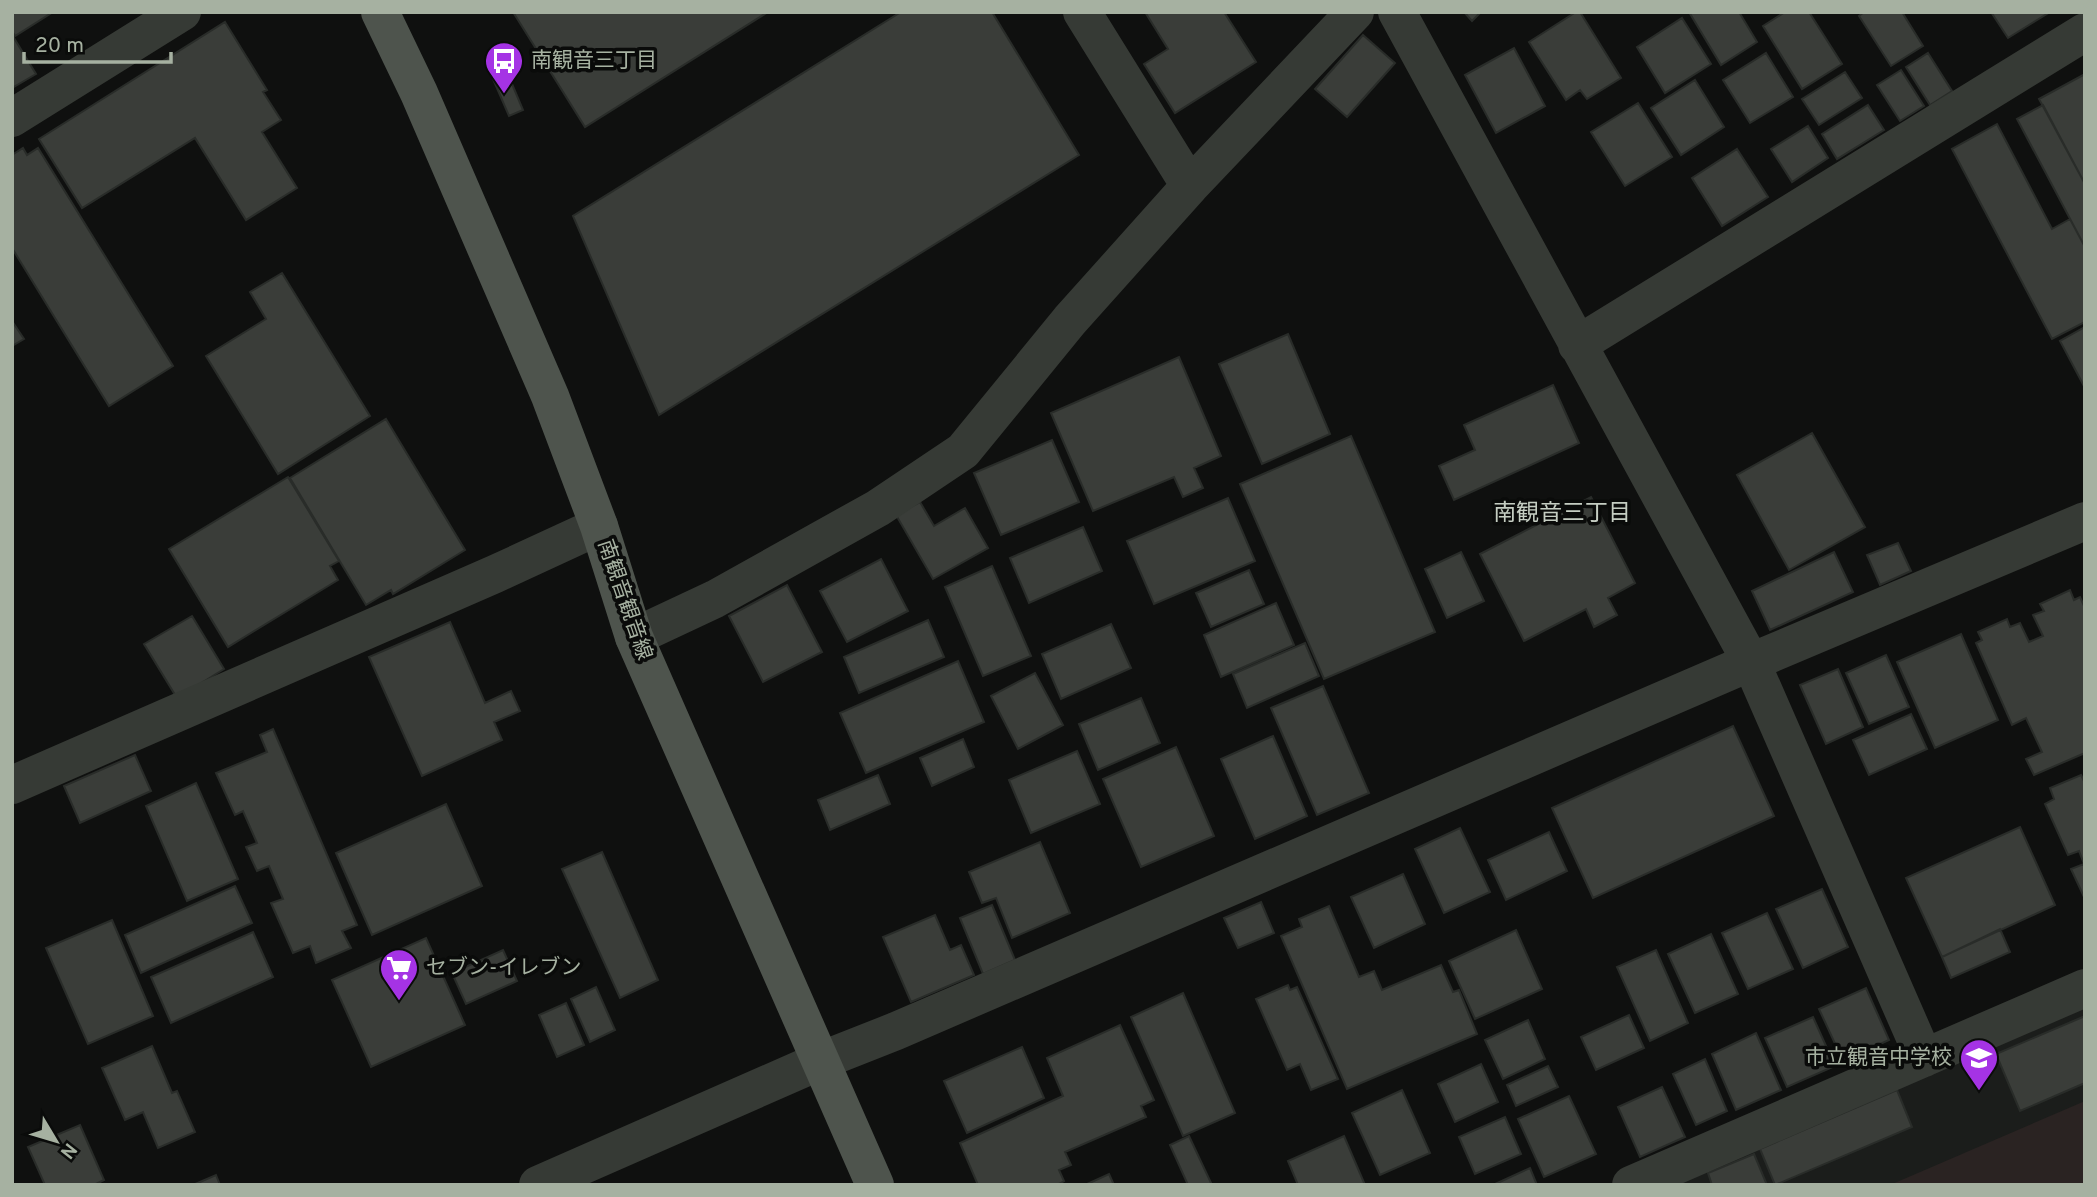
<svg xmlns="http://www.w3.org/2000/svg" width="2097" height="1197" font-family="Overpass,'Noto Sans JP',sans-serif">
<rect width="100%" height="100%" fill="#0f100f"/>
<path fill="#1b1d1b" d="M2085,1000V1185H1661Z"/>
<path fill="#2a2322" d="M2085,1101V1185H1890Z"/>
<path fill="#3a3d39" stroke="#292c29" stroke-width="2" d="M12,12H53L15,36L12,31Z
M513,12H768L585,127Z
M901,12H992L1079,155L659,415L573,216Z
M1145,12H1224L1256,62L1175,113L1144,64L1168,49Z
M1464,12H1481L1472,21Z
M1576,12H1580L1621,78L1587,99L1580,90L1566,100L1529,42Z
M1689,12H1739L1757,42L1721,65Z
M1785,12H1809L1842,64L1802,89L1763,26Z
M1864,12H1902L1923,46L1891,66L1859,16Z
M1991,12H2050L2008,38Z
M1682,18L1711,64L1665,93L1637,47Z
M225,22L267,90L263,92L281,120L262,132L297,188L246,220L195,138L82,208L39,139Z
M1363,35L1395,63L1347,117L1315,89Z
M14,38L36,74L12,88V39Z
M1514,48L1545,106L1496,133L1465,75Z
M1766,53L1793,97L1750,123L1723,80Z
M1928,53L1952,91L1930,105L1906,67Z
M1901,70L1924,106L1900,121L1877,85Z
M507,72L523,110L509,116L493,79Z
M1845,72L1862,98L1819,125L1802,99Z
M2085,74V184L2039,99Z
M1695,80L1724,127L1681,155L1651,108Z
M1638,103L1672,157L1625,186L1591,132Z
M1868,105L1884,130L1837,159L1822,134Z
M2043,105L2085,184V247L2017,119Z
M1997,124L2052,229L2070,219L2085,247V322L2052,339L1952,149Z
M1808,126L1828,158L1792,182L1771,149Z
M23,148L27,155L38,148L173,366L109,406L12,248V155Z
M1737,149L1768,197L1722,226L1692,178Z
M282,273L370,416L278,474L206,356L266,319L250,292Z
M12,321L24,339L12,346Z
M2085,327V388L2060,341Z
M1288,334L1330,434L1262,464L1219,364Z
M1179,357L1221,456L1194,468L1203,488L1183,497L1174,477L1093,511L1051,413Z
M1553,385L1579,443L1454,500L1439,466L1475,450L1464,425Z
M386,419L465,550L393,594L391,590L366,605L290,478Z
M1812,433L1865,527L1789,570L1737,475Z
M1351,436L1435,632L1324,679L1240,484Z
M1052,440L1079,502L1001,535L974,473Z
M288,477L339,561L330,566L338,580L228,647L169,549Z
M1591,497L1635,583L1608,598L1617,615L1594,627L1586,609L1524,641L1480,554Z
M1228,498L1255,561L1154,604L1127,541Z
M920,502L934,526L965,508L988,548L933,579L896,515Z
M1083,527L1102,571L1029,603L1010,558Z
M1898,543L1911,571L1880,585L1867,555Z
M1461,552L1484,601L1447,618L1425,569Z
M1834,552L1853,592L1770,630L1752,591Z
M881,559L908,611L847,642L820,591Z
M992,566L1031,656L983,676L945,587Z
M1249,570L1264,604L1211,627L1196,593Z
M787,585L822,652L763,682L729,616Z
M2070,590L2074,600L2080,597L2085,608V753L2034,775L2026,759L2042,752L2026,718L2012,725L1976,643L1982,640L1978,632L2007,619L2010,627L2020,623L2029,642L2043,636L2033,615L2044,611L2040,604Z
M1276,603L1294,645L1221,677L1204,635Z
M192,616L224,669L177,698L144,644Z
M928,620L944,657L859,693L844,657Z
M450,622L485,703L511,691L520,711L494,722L502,740L422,776L369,657Z
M1111,624L1131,668L1061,699L1042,654Z
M1961,634L1998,720L1935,748L1897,662Z
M1305,643L1319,676L1247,708L1233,674Z
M1886,655L1909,707L1869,724L1846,673Z
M958,661L984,722L866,773L840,713Z
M1838,669L1863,727L1826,744L1800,685Z
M1035,673L1063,725L1018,749L991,696Z
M1323,686L1369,793L1317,815L1271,708Z
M1141,698L1160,743L1098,770L1079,724Z
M1911,714L1927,749L1869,775L1853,740Z
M1733,726L1774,816L1593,898L1552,808Z
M273,729L357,925L342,931L351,948L316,963L310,946L293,953L271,903L283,899L269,866L257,871L246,847L257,843L243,811L235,815L216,773L267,752L260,735Z
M1273,736L1307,816L1255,839L1221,759Z
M963,739L974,767L932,786L920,758Z
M1176,747L1214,836L1141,867L1103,779Z
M1077,751L1100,804L1031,833L1009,780Z
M135,755L151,791L80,823L64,786Z
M878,775L890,804L830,830L818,800Z
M2081,775L2085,783V899L2071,869L2084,864L2079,851L2068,855L2045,804L2054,799L2050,788Z
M196,783L238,879L187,901L146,806Z
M446,804L482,886L372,935L336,853Z
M2020,827L2055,905L1942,957L1906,878Z
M1460,828L1490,892L1444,913L1415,849Z
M1549,832L1567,871L1506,900L1488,860Z
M1040,842L1070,913L1012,938L996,898L982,903L969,872Z
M602,852L658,980L620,998L562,869Z
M1403,874L1425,924L1374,948L1351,897Z
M235,886L252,923L141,973L125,935Z
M1822,889L1848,947L1803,968L1776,909Z
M1261,902L1274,933L1238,948L1224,918Z
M992,905L1015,960L983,974L960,918Z
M1329,906L1359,977L1374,971L1382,990L1441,965L1453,992L1459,990L1477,1034L1347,1089L1281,936L1302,927L1299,919Z
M1767,913L1793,969L1748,989L1722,933Z
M935,915L950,950L961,945L974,975L911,1002L883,937Z
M112,920L153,1016L88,1044L46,948Z
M2000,929L2010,952L1951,978L1942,957Z
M1516,930L1542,989L1475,1019L1449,961Z
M253,932L273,977L171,1023L151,977Z
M1711,934L1738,994L1695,1013L1668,954Z
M426,938L465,1025L371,1067L332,980Z
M503,950L517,981L466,1004L452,973Z
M1656,950L1688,1023L1650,1041L1617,967Z
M1288,985L1290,990L1297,987L1338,1079L1311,1090L1300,1064L1287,1070L1256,999Z
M596,987L615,1030L590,1042L571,999Z
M1866,988L1889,1040L1843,1061L1819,1009Z
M1183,993L1235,1113L1183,1136L1131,1017Z
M566,1003L584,1045L557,1057L539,1015Z
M1629,1015L1644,1048L1596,1070L1581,1037Z
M2085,1016V1083L2020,1111L1996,1054Z
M1813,1017L1835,1066L1787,1087L1765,1038Z
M1528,1020L1545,1059L1503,1079L1485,1040Z
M1120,1025L1154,1100L1141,1106L1146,1117L1065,1152L1071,1165L1059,1170L1064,1181L1057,1185H978L960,1143L1063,1096L1047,1058Z
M1756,1033L1781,1090L1736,1110L1712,1054Z
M152,1046L172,1093L177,1091L195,1132L158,1148L143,1112L125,1120L102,1068Z
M1022,1047L1044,1098L967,1133L944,1081Z
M1705,1059L1727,1111L1696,1125L1673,1074Z
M1481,1064L1498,1102L1455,1122L1438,1084Z
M1548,1066L1558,1087L1516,1106L1507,1085Z
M1662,1087L1685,1137L1640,1157L1618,1107Z
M1402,1090L1430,1153L1380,1175L1352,1113Z
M1897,1090L1912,1127L1775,1185L1760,1149Z
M1569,1096L1596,1154L1544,1177L1518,1119Z
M1505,1117L1521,1154L1475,1174L1459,1137Z
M80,1125L104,1180L94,1185H45L28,1147Z
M1189,1136L1212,1185H1188L1170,1145Z
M1344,1136L1365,1185H1298L1288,1161Z
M1754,1154L1767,1185H1712L1708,1173Z
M1530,1168L1537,1185H1493Z
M1109,1174L1114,1185H1085Z
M216,1175L220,1185H193Z"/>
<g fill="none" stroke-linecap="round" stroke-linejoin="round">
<path stroke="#363a35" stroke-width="38" d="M1082,12L1190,186
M1397,12L1751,662L1924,1058
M12,118L182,12
M1577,345L2085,32
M634,637L715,599L878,508L963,451L1070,320L1190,186L1355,12
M12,785L495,574L599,526
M538,1185L820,1061L896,1031L1751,662L2085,521
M1631,1185L2085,988"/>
<path stroke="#4e544d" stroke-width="38" d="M380,12L419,93L550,396L599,526L634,637L875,1185"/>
</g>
<defs>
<symbol id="bus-pin" viewBox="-11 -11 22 30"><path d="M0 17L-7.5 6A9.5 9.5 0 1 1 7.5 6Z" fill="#a533e5" stroke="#0a0b0a"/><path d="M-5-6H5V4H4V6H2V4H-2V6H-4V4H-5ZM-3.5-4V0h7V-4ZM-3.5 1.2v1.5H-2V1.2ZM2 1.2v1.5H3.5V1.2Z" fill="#fff"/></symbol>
<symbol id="supermarket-pin" viewBox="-11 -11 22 30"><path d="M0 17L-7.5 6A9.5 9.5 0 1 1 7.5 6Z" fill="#a533e5" stroke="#0a0b0a"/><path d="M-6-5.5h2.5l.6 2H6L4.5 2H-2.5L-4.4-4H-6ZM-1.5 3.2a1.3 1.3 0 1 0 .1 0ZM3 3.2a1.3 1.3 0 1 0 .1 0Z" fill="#fff"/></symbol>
<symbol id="school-pin" viewBox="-11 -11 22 30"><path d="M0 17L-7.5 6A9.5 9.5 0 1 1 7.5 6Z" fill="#a533e5" stroke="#0a0b0a"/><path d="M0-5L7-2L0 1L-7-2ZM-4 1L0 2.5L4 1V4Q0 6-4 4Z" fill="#fff"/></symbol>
</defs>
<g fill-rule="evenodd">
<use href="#bus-pin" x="482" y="39" width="44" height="60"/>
<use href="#supermarket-pin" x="377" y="946" width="44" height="60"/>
<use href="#school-pin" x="1957" y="1036" width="44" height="60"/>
</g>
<g text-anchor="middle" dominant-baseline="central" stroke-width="7" stroke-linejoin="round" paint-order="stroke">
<g font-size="21" fill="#a6b1a1" stroke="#0a0b0a" text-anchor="start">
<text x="531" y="61">南観音三丁目</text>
<text x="426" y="968">セブン-イレブン</text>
<text x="1952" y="1058" text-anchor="end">市立観音中学校</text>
</g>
<g font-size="21" fill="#a6b1a1" stroke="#0a0b0a">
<text transform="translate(624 600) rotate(71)">南観音観音線</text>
</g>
<g font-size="23" fill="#c5cdc2" stroke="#0a0b0a">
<text x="1562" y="514">南観音三丁目</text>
</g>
</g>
<rect width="2097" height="1197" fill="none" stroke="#a6b1a1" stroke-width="28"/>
<g transform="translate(56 1141) rotate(128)" stroke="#0a0b0a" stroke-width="5" paint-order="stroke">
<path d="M0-5L12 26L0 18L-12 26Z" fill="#a6b1a1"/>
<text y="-10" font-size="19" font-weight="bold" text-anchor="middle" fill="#a6b1a1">N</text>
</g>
<path d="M24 52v10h147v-10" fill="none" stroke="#a6b1a1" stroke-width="3.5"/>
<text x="35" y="52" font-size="21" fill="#a6b1a1" stroke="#0a0b0a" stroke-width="5" paint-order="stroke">20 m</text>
</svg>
